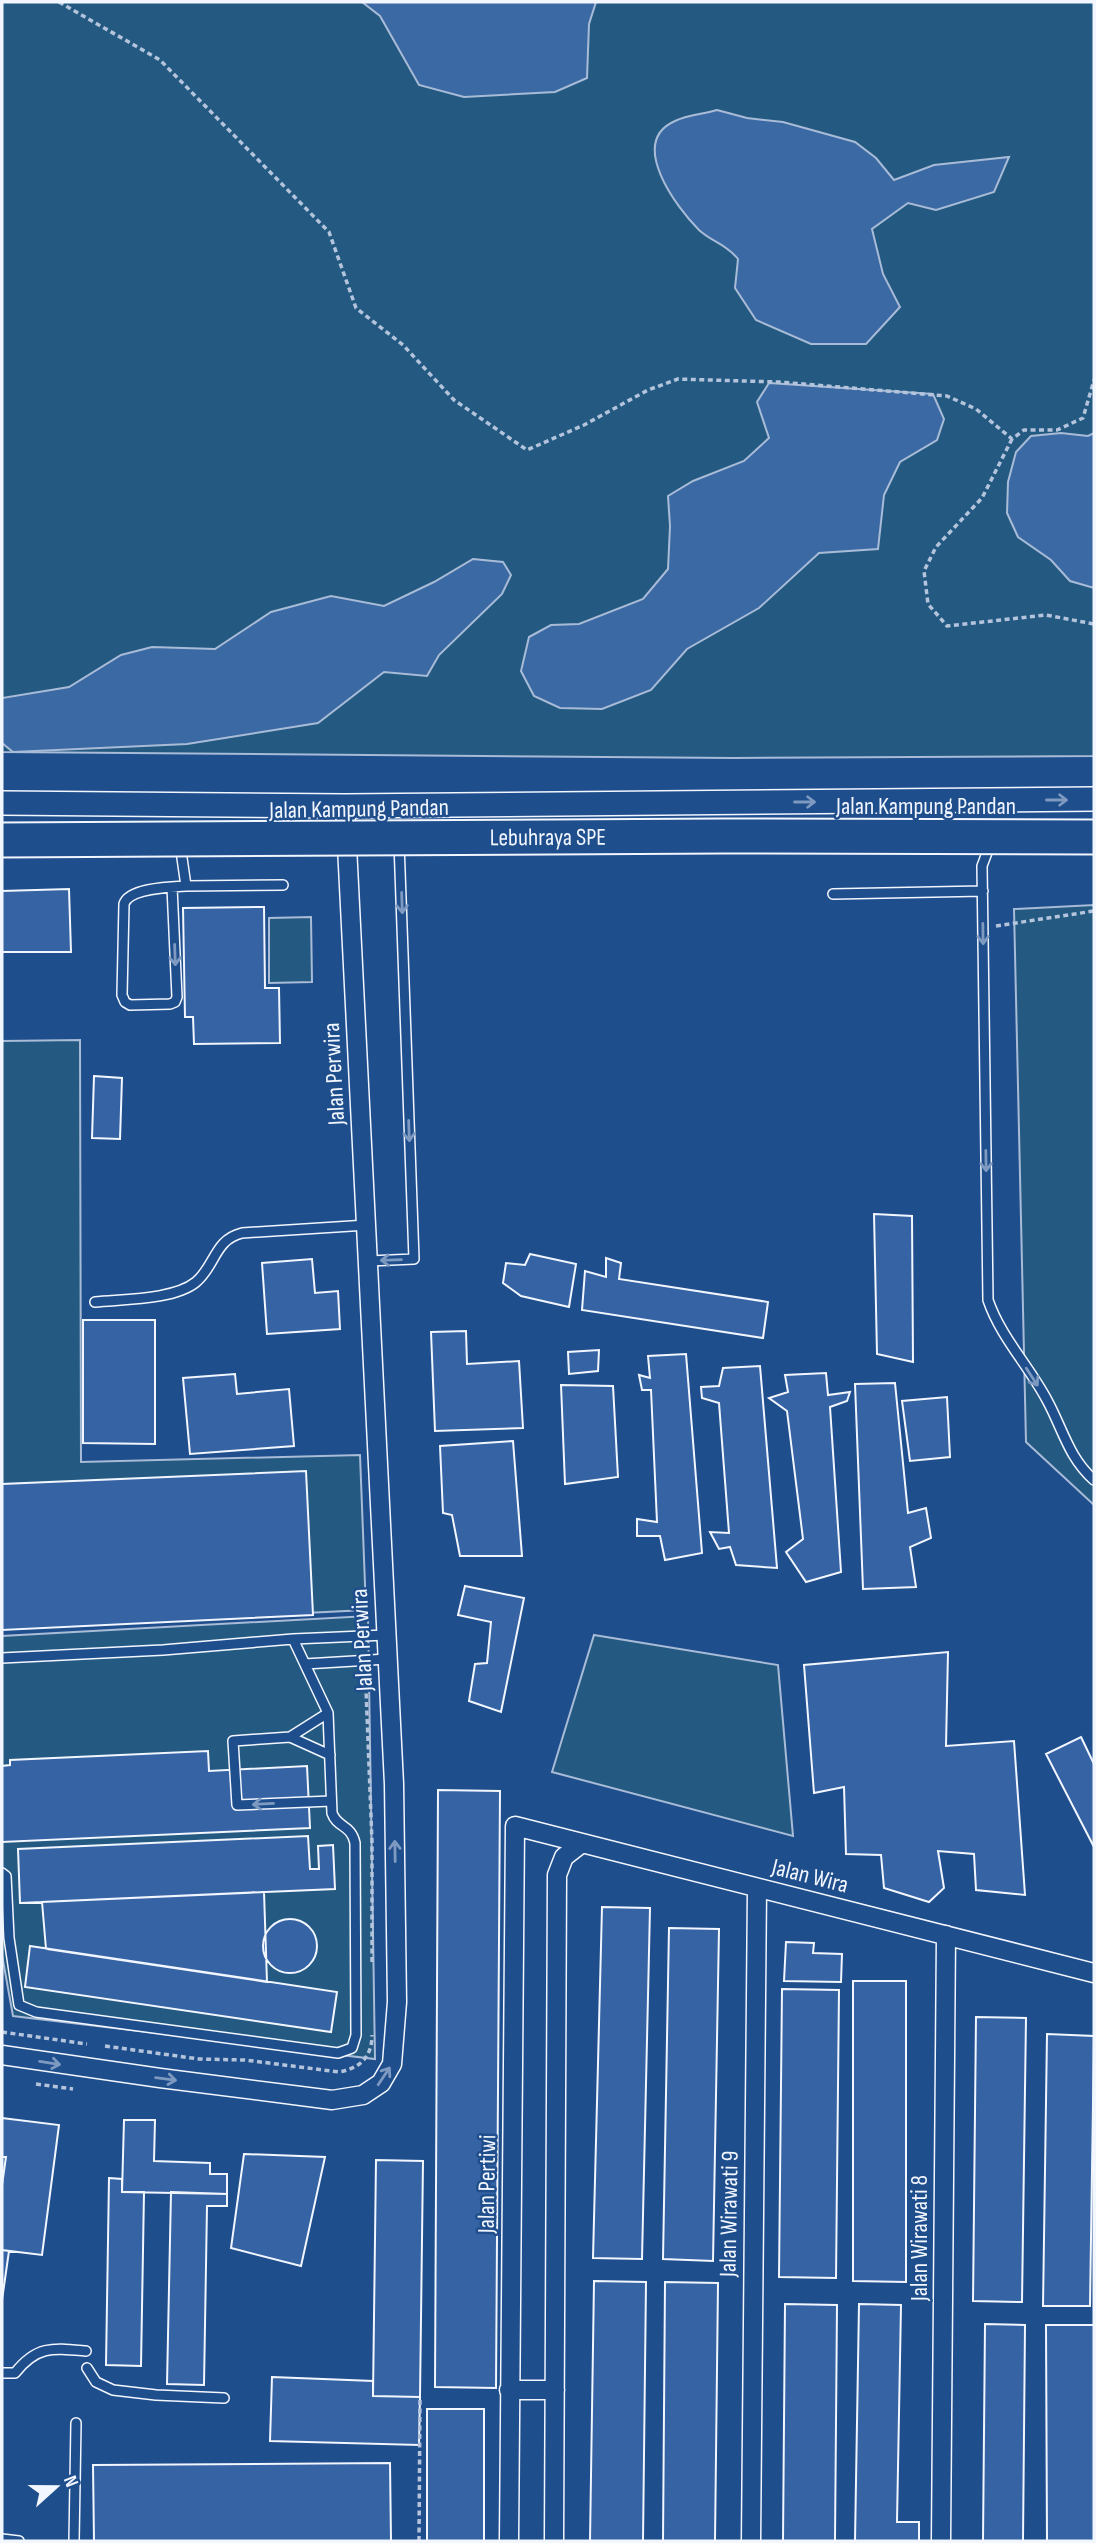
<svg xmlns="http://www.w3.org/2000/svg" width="1096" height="2543" font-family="'Sofia Sans Condensed',sans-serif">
<rect width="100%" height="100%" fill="#1f4e8c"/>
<path fill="#245a82" stroke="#a8bbd7" stroke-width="2" d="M2,2H1094V756L734,758L2,752Z
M1094,905V1505L1026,1442L1014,909Z
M311,917L312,982L269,983V918Z
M80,1040L81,1462L360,1455L366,1610L2,1628V1041Z
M368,1616L375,2059L13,2016L2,1955V1636Z
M594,1635L778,1665L793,1836L552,1772Z"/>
<path fill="#3b69a3" stroke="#a8bbd7" stroke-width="2" d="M362,2H596L589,24L587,78L555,92L464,97L419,85L380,16Z
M717,110L747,118L783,122L855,142L876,158L894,180L934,165L1009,157L994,192L936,210L908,203L872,229L883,274L900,307L866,344H811L756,320L735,288L738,259C726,244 712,242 699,230C677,208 627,142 675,121C687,115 704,114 717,110Z
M769,383L933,394L944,419L937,440L900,462L884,495L878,549L819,553L759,608L687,649L651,690L602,709L560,708L534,696L521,671L529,637L551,625L579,624L643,599L668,569L670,526L668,496L693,481L744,461L769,438L757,402Z
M1061,433L1088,436L1094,433V588L1070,581L1051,560L1018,537L1007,513L1008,482L1016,452L1031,436Z
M473,559L503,562L511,575L502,594L439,655L427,676L384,672L318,723L187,744L13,752L2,743V698L69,687L121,655L152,647L215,649L271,612L331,596L384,606L434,582Z"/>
<path fill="#3563a3" stroke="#f2f6ff" stroke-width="2" d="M69,889L71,952H2V891Z
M264,907L265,988H279L280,1043L194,1044L193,1017H185L183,908Z
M94,1076L122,1078L120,1139L92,1138Z
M874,1214L912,1216L913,1362L877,1354Z
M530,1254L576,1264L569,1307L521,1296L503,1283L506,1263L525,1265Z
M606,1258L621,1263L619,1279L768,1302L763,1338L582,1310L585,1271L606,1277Z
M312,1259L315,1293L338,1291L340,1329L267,1334L262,1263Z
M83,1320H155V1444L83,1443Z
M466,1331L467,1364L519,1361L523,1428L435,1431L431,1332Z
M599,1350L598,1371L569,1374L568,1352Z
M686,1354L702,1553L665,1560L660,1536H637V1519L657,1522L651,1390H642L639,1375L650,1378L648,1356Z
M760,1366L777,1568L736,1565L730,1547L719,1549L710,1532L729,1533L719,1403L702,1398L701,1387L719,1386L723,1368Z
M826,1373L828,1395L850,1392L847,1401L830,1407L841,1572L806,1582L786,1552L803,1539L787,1411L769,1398L788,1392L785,1375Z
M235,1374L237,1394L289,1389L294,1446L190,1454L183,1378Z
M895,1383L908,1513L926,1508L931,1538L910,1547L916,1587L863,1589L855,1384Z
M561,1385L613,1386L618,1477L565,1484Z
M947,1397L950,1457L910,1461L902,1401Z
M513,1441L522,1556H460L452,1515L443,1513L440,1446Z
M306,1471L313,1615L2,1630V1484Z
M465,1586L524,1598L501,1712L469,1701L475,1664L487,1663L491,1622L458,1615Z
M948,1652L946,1746L1014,1741L1025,1895L976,1890L974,1854L938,1851L944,1888L929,1902L884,1888L881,1855L846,1854L844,1787L814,1793L804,1665Z
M1081,1737L1094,1764V1847L1046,1754Z
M208,1751L209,1771L307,1766L310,1828L2,1842V1766L10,1765V1760Z
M438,1790L500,1791L496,2388L435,2387Z
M308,1836L310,1869H319L318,1846L333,1845L335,1889L20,1903L18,1849Z
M264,1892L267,1982L46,1949L42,1902Z
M602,1907L650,1908L642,2259L593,2258Z
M263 1946a27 27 0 1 1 54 0a27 27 0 1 1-54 0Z
M669,1928L719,1929L713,2261L663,2259Z
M786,1942L814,1943L813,1953L842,1954L841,1982L784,1981Z
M30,1946L337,1992L331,2032L25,1987Z
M853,1981H906V2282L853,2281Z
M782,1989L839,1990L836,2278L779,2277Z
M976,2017L1026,2018L1022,2302L973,2301Z
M1047,2034L1094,2036L1090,2306H1043Z
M2,2118L59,2125L42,2255L2,2250V2185L6,2157H2Z
M124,2120H155L154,2161L210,2163V2174H227V2194L122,2192Z
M244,2154L325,2157L301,2266L231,2248Z
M2,2157H6L2,2185Z
M376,2160L423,2161L420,2397L373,2396Z
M109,2178L122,2179V2192H144L141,2366L106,2365Z
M171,2192L227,2194V2206H207L204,2385L167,2384Z
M2,2250L9,2251L2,2300Z
M594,2281L646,2282L643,2541H590Z
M665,2282L718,2283L715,2541H663Z
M785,2304L837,2305L835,2541H783Z
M859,2304L901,2305L897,2522H919V2541H855Z
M985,2324L1025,2325L1023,2541H983Z
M1046,2325H1094V2541H1047Z
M272,2377L373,2381V2396L420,2397L419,2445L270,2441Z
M427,2409H484V2541H427Z
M390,2463L391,2541H94L93,2465Z"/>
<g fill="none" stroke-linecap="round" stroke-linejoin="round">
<defs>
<path id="service" d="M991,842L982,866L988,1300C1001,1338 1030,1367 1048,1402C1063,1430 1069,1458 1094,1480
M180,844L186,886
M172,887L177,997L175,1002L170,1004L130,1005L125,1002L122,995L124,904C129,888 170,887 186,886L283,885
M833,894L983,891
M369,1261L414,1259L399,843
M95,1302C123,1299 174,1300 196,1282C216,1265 214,1240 242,1233L367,1225
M293,1639L386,1635
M2,1658L163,1650L293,1639L328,1713L332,1813C337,1828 351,1824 355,1843L356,2035L352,2048L338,2053L36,2012L19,2005L9,1938L6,1876L2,1873
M305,1664L387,1659
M328,1713L290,1737L233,1741L237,1805L331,1801
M290,1737L330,1755
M87,2368L96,2382L113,2390L156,2395L224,2398
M2,2373H15C37,2345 54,2348 86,2351
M2,2539L19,2541
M74,2541L76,2423"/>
<path id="minor" d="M2,2055L160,2078L332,2100L363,2095L381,2083L392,2064L397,2002L394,1784L345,806
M509,2390H555
M509,2541L515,1826L1094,1973
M554,2541L557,1875L564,1857L582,1843
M751,2541L757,1888
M941,2541L946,1935"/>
<path id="tertiary" d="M2,803L345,806L1094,799"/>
</defs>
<use href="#service" stroke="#f2f6ff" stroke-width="12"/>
<use href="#minor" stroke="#f2f6ff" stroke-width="21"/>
<use href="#tertiary" stroke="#f2f6ff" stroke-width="26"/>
<path stroke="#b3c4dc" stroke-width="3.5" stroke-dasharray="5 3.5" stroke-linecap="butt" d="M59,2L160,60L329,232L356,308L403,345L454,400L527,450L584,425L648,390L678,379L779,382L947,396L976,409L1012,439L1024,430H1057L1083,418L1094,380
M1012,439L982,498L936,547L924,571L928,604L947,626L1046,615L1094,624
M996,926L1094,911
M370,1689H366L372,1842V1964
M2,2032L87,2044
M105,2046L199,2059L245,2060L339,2072C361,2068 372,2056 372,2035
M36,2084L73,2089
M419,2541L420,2397"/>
<use href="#service" stroke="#1f4e8c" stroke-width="9"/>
<use href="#minor" stroke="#1f4e8c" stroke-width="18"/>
<use href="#tertiary" stroke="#1f4e8c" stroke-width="23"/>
<defs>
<g id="motorway-bridge">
<path id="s1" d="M2,840L723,836L1094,837"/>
</g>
</defs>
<use href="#motorway-bridge" stroke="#f2f6ff" stroke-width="37" stroke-linecap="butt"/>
<use href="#motorway-bridge" stroke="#1f4e8c" stroke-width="33"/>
</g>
<defs><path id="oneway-shaft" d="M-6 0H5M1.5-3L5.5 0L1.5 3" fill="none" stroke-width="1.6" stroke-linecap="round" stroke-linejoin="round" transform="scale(1.75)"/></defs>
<g stroke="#7e9ac0">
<use href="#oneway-shaft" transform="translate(1057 800)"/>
<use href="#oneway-shaft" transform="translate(805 802)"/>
<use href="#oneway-shaft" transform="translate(402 903) rotate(88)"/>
<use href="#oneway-shaft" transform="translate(983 934) rotate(89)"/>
<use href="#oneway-shaft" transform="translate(175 955) rotate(88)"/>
<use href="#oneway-shaft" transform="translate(409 1131) rotate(88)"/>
<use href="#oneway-shaft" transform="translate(986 1161) rotate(89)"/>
<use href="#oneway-shaft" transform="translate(391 1260) rotate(178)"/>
<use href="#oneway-shaft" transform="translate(1032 1377) rotate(57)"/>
<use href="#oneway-shaft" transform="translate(263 1804) rotate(177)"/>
<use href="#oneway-shaft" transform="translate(395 1851) rotate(-91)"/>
<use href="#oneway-shaft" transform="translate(50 2063) rotate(9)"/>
<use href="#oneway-shaft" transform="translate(384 2076) rotate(-56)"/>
<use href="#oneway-shaft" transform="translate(166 2079) rotate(7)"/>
</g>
<g text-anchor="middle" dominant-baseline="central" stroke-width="5" stroke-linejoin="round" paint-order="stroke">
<g font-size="24" fill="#f2f6ff" stroke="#1f4e8c">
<text x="926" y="806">Jalan Kampung Pandan</text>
<text transform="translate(359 809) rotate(-1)">Jalan Kampung Pandan</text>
<text stroke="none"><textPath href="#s1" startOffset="546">Lebuhraya SPE</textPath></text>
<text transform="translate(334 1074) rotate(-93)">Jalan Perwira</text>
<text transform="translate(362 1640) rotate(-93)">Jalan Perwira</text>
<text transform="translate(810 1876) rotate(14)">Jalan Wira</text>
<text transform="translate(487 2184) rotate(-89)">Jalan Pertiwi</text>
<text transform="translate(729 2214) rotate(-89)">Jalan Wirawati 9</text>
<text transform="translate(919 2238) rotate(-90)">Jalan Wirawati 8</text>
</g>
</g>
<rect width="1096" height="2543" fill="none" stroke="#f2f6ff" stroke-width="7"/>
<g transform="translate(56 2487) rotate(69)" stroke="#1f4e8c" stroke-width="5" paint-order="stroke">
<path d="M0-5L12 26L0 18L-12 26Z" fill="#f2f6ff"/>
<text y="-10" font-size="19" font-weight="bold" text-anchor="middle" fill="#f2f6ff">N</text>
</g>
</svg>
